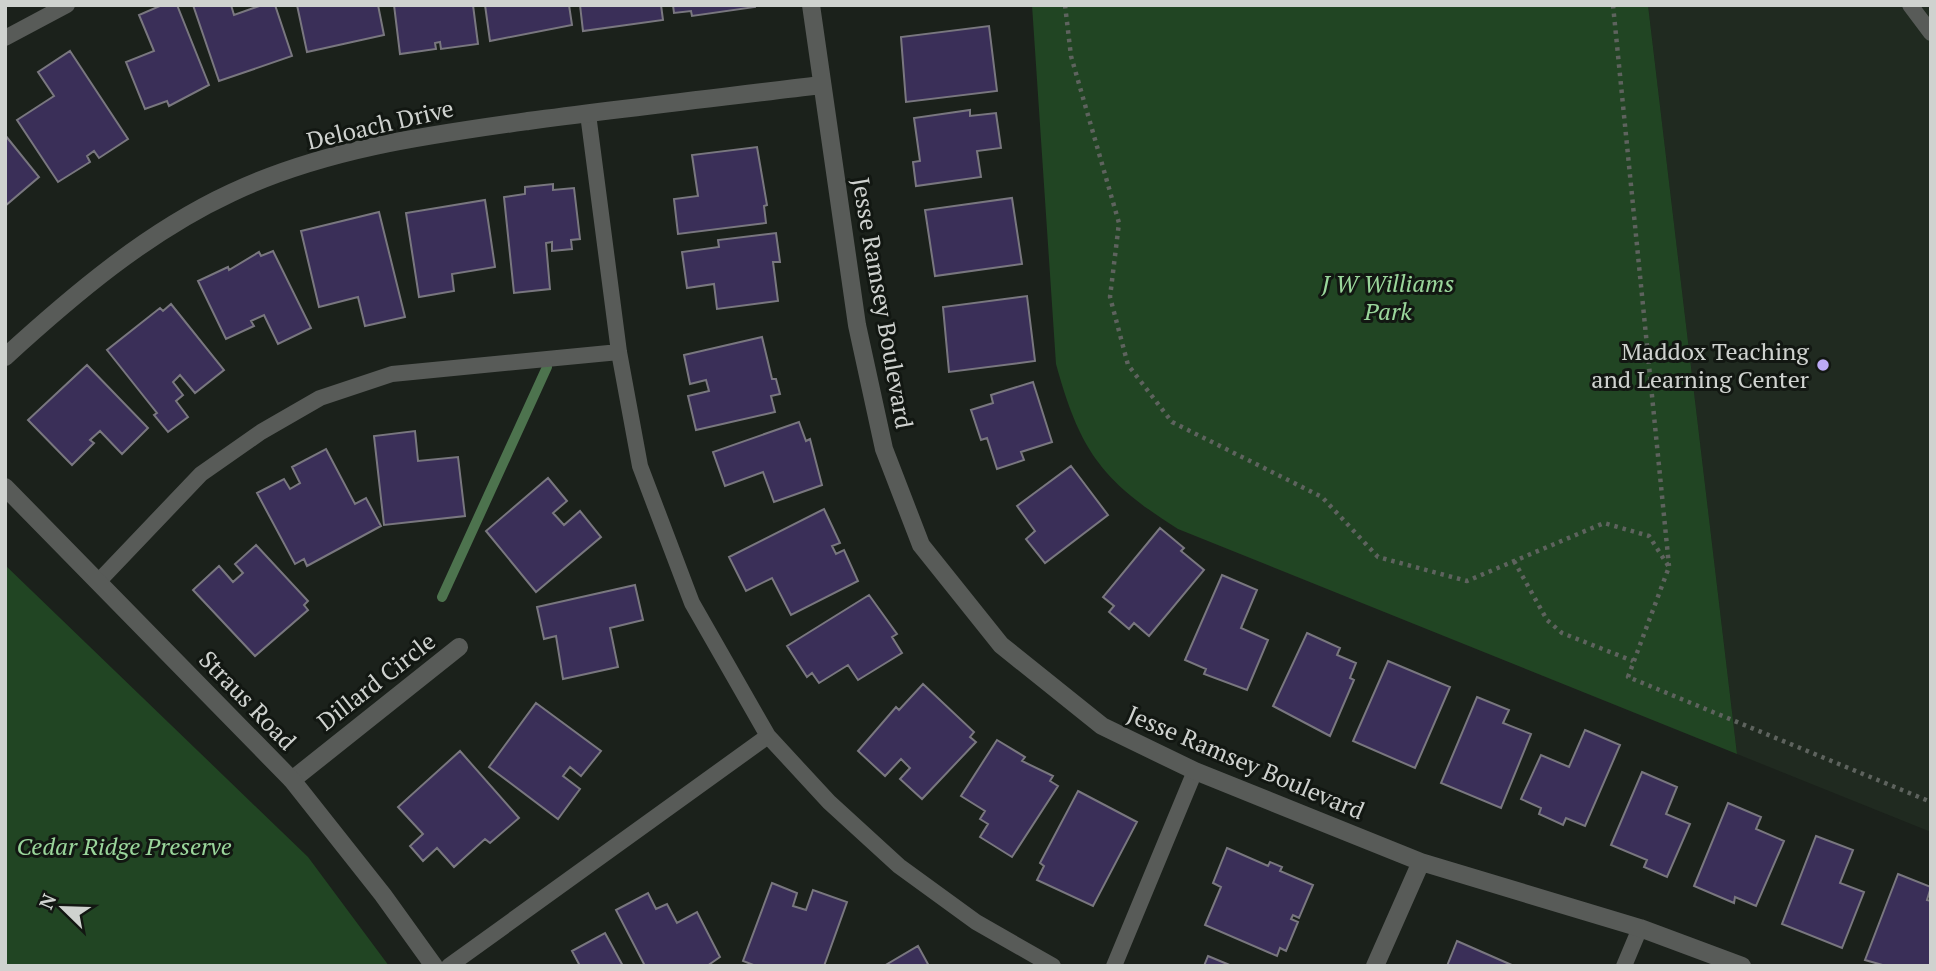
<svg xmlns="http://www.w3.org/2000/svg" width="1936" height="971" font-family="'PT Serif',serif">
<rect width="100%" height="100%" fill="#1b211b"/>
<path fill="#202a20" d="M1648,5H1931V832L1737,754Z"/>
<path fill="#214523" d="M1032,5H1648L1737,754L1178,529C1102,481 1080,451 1056,364Z
M5,565L308,857L389,966H5Z"/>
<g fill="none" stroke-linecap="round" stroke-linejoin="round">
<path stroke="#4d734e" stroke-width="10" d="M442,597L547,367"/>
</g>
<path fill="#3a2f58" stroke="#79777f" stroke-width="2" d="M162,5H177L209,85L169,106L167,101L145,109L126,62L154,51L139,15Z
M193,5H231L234,15L262,5H275L292,56L219,81Z
M297,5H378L384,35L307,52Z
M394,5H473L478,44L441,49L440,42L435,43L436,49L400,54Z
M485,5H569L572,25L490,41Z
M580,5H661L663,20L583,31Z
M673,5H755V7L692,16L691,11L674,13Z
M989,26L997,91L906,102L901,37Z
M70,51L128,139L99,158L94,151L87,156L90,162L58,182L17,120L54,96L38,72Z
M970,110V116L996,113L1001,148L977,151L981,177L916,186L913,162L920,161L914,118Z
M5,135L39,177L5,206Z
M757,147L767,205L764,206L766,223L678,234L674,199L698,196L692,155Z
M553,184V190L574,188L580,239L571,240L572,249L552,251V242L546,243L550,289L514,293L504,197L525,194V187Z
M1012,198L1022,264L935,276L925,210Z
M485,200L495,267L452,274L454,291L419,297L406,213Z
M379,212L405,317L365,326L358,297L319,307L301,231Z
M776,233L780,262H773L778,301L717,309L714,284L687,288L682,252L719,247L718,240Z
M273,251L311,328L278,344L264,315L251,321L254,326L226,339L198,281L228,267L229,270L259,252L261,256Z
M1027,296L1035,361L949,372L943,307Z
M171,304L224,370L195,393L180,375L173,382L183,395L176,401L188,417L168,432L154,415L157,413L107,350L160,308L163,311Z
M762,337L772,379H776L780,394L771,396L775,412L696,430L688,396L709,391L706,380L690,384L684,355Z
M87,365L148,428L122,454L100,431L90,440L94,443L72,465L28,420Z
M1033,382L1052,442L1021,452L1024,460L997,469L987,438L981,440L971,410L993,403L991,395Z
M799,422L806,441L810,439L822,485L774,502L763,472L725,486L713,452Z
M415,431L418,461L458,457L465,516L384,525L374,436Z
M326,449L355,504L366,498L381,526L307,566L304,559L295,564L257,493L284,479L290,489L300,483L292,467Z
M1071,466L1108,515L1045,563L1026,539L1035,531L1017,506Z
M548,478L567,501L553,513L564,525L580,511L601,537L536,592L486,531Z
M824,509L840,543L832,546L836,554L844,550L858,581L791,615L772,578L746,591L729,557Z
M1160,528L1184,548L1181,551L1204,570L1149,636L1134,623L1129,629L1109,612L1114,606L1103,597Z
M256,545L308,601L304,605L308,610L255,656L193,590L219,566L233,582L243,573L235,564Z
M1222,575L1257,590L1241,628L1268,640L1247,690L1204,674L1206,669L1185,660Z
M635,585L643,620L610,628L618,667L563,679L556,636L544,639L537,607Z
M869,595L897,634L892,637L902,653L858,680L848,665L819,683L812,673L807,677L787,646Z
M1307,633L1340,648L1337,655L1356,663L1350,678L1354,680L1330,736L1273,706Z
M1388,661L1450,687L1415,768L1353,741Z
M923,684L974,732L970,737L976,742L922,799L900,779L910,768L901,759L885,776L858,751L896,707L899,710Z
M1477,697L1509,710L1503,723L1531,734L1501,808L1441,783Z
M536,703L601,751L581,776L570,767L563,776L580,789L558,819L489,767Z
M1585,730L1620,745L1585,826L1566,818L1563,825L1539,814L1541,808L1521,799L1541,755L1569,767Z
M997,740L1025,757L1022,761L1053,776L1050,781L1058,786L1012,857L980,837L988,824L980,819L985,811L961,796Z
M460,751L519,818L490,843L485,839L454,867L437,848L423,861L410,846L423,834L398,807Z
M1642,772L1677,787L1666,814L1690,824L1667,877L1644,867L1647,860L1611,845Z
M1078,791L1137,822L1093,906L1037,880L1044,866L1040,863Z
M1728,803L1761,817L1756,829L1784,841L1756,906L1735,897L1734,903L1694,886Z
M1816,836L1853,850L1840,883L1864,892L1842,948L1782,924Z
M1227,848L1268,866L1270,862L1282,867L1280,871L1313,885L1299,918L1293,915L1291,919L1298,922L1286,951L1280,948L1277,956L1205,925L1221,887L1213,883Z
M1898,874L1931,887L1927,900L1931,901V966H1886L1865,960Z
M772,883L797,893L793,906L806,910L813,890L847,902L824,966H756L743,961Z
M648,893L656,909L667,904L677,923L697,912L720,957L707,966H645L616,910Z
M605,933L623,966H580L572,951Z
M1457,941L1514,966H1447Z
M918,946L929,966H884Z
M1208,956L1232,966H1204Z"/>
<g fill="none" stroke-linecap="round" stroke-linejoin="round">
<path stroke="#5e635e" stroke-width="4.5" stroke-dasharray="3.5 5" stroke-linecap="butt" d="M1065,5L1071,56L1119,223L1110,297L1128,365L1172,422L1322,497L1378,557L1467,581L1604,523L1649,536L1669,567L1628,677L1931,802
M1613,5L1669,566
M1514,561L1547,620L1562,633L1633,661"/>
<path stroke="#585b58" stroke-width="16" d="M1910,5L1931,33
M5,38L67,5
M588,114L619,352L640,466L692,603L768,736L829,802L899,866L976,922L1053,966
M98,582L201,474L261,432L320,398L392,374L619,352
M449,966L768,736
M1114,966L1195,771
M1624,966L1640,928"/>
<path stroke="#585b58" stroke-width="18" d="M811,5L857,325L884,449L921,545L1001,645L1102,726L1195,771L1421,862L1640,928L1742,966
M5,357C73,295 147,232 231,193C324,149 427,135 528,121C625,108 723,97 821,85
M292,780L459,647
M1375,966L1421,862"/>
<path stroke="#585b58" stroke-width="18" d="M5,487L292,780L383,895L434,966"/>
</g>
<circle fill="#bcaaf6" stroke="#121712" stroke-width="2.5" cx="1823" cy="365" r="7"/>
<g text-anchor="middle" dominant-baseline="central" stroke-width="6" stroke-linejoin="round" paint-order="stroke">
<g font-size="24" fill="#cfd2cf" stroke="#121712">
<text transform="translate(380 124) rotate(-13)">Deloach Drive</text>
<text transform="translate(883 303) rotate(80)">Jesse Ramsey Boulevard</text>
<text transform="translate(376 681) rotate(-38)">Dillard Circle</text>
<text transform="translate(248 700) rotate(46)">Straus Road</text>
<text transform="translate(1246 762) rotate(23)">Jesse Ramsey Boulevard</text>
</g>
<g font-size="24" font-style="italic" fill="#9ad69b" stroke="#121712">
<text x="1388" y="283">J W Williams<tspan x="1388" dy="28">Park</tspan></text>
<text x="124" y="846">Cedar Ridge Preserve</text>
</g>
<g font-size="24" fill="#cfd2cf" stroke="#121712" text-anchor="end">
<text x="1809" y="351">Maddox Teaching<tspan x="1809" dy="28">and Learning Center</tspan></text>
</g>
</g>
<rect width="1936" height="971" fill="none" stroke="#cfd2cf" stroke-width="14"/>
<g transform="translate(63 908) rotate(293)" stroke="#121712" stroke-width="5" paint-order="stroke">
<path d="M0-5L12 26L0 18L-12 26Z" fill="#cfd2cf"/>
<text y="-10" font-size="19" font-weight="bold" text-anchor="middle" fill="#cfd2cf">N</text>
</g>
</svg>
